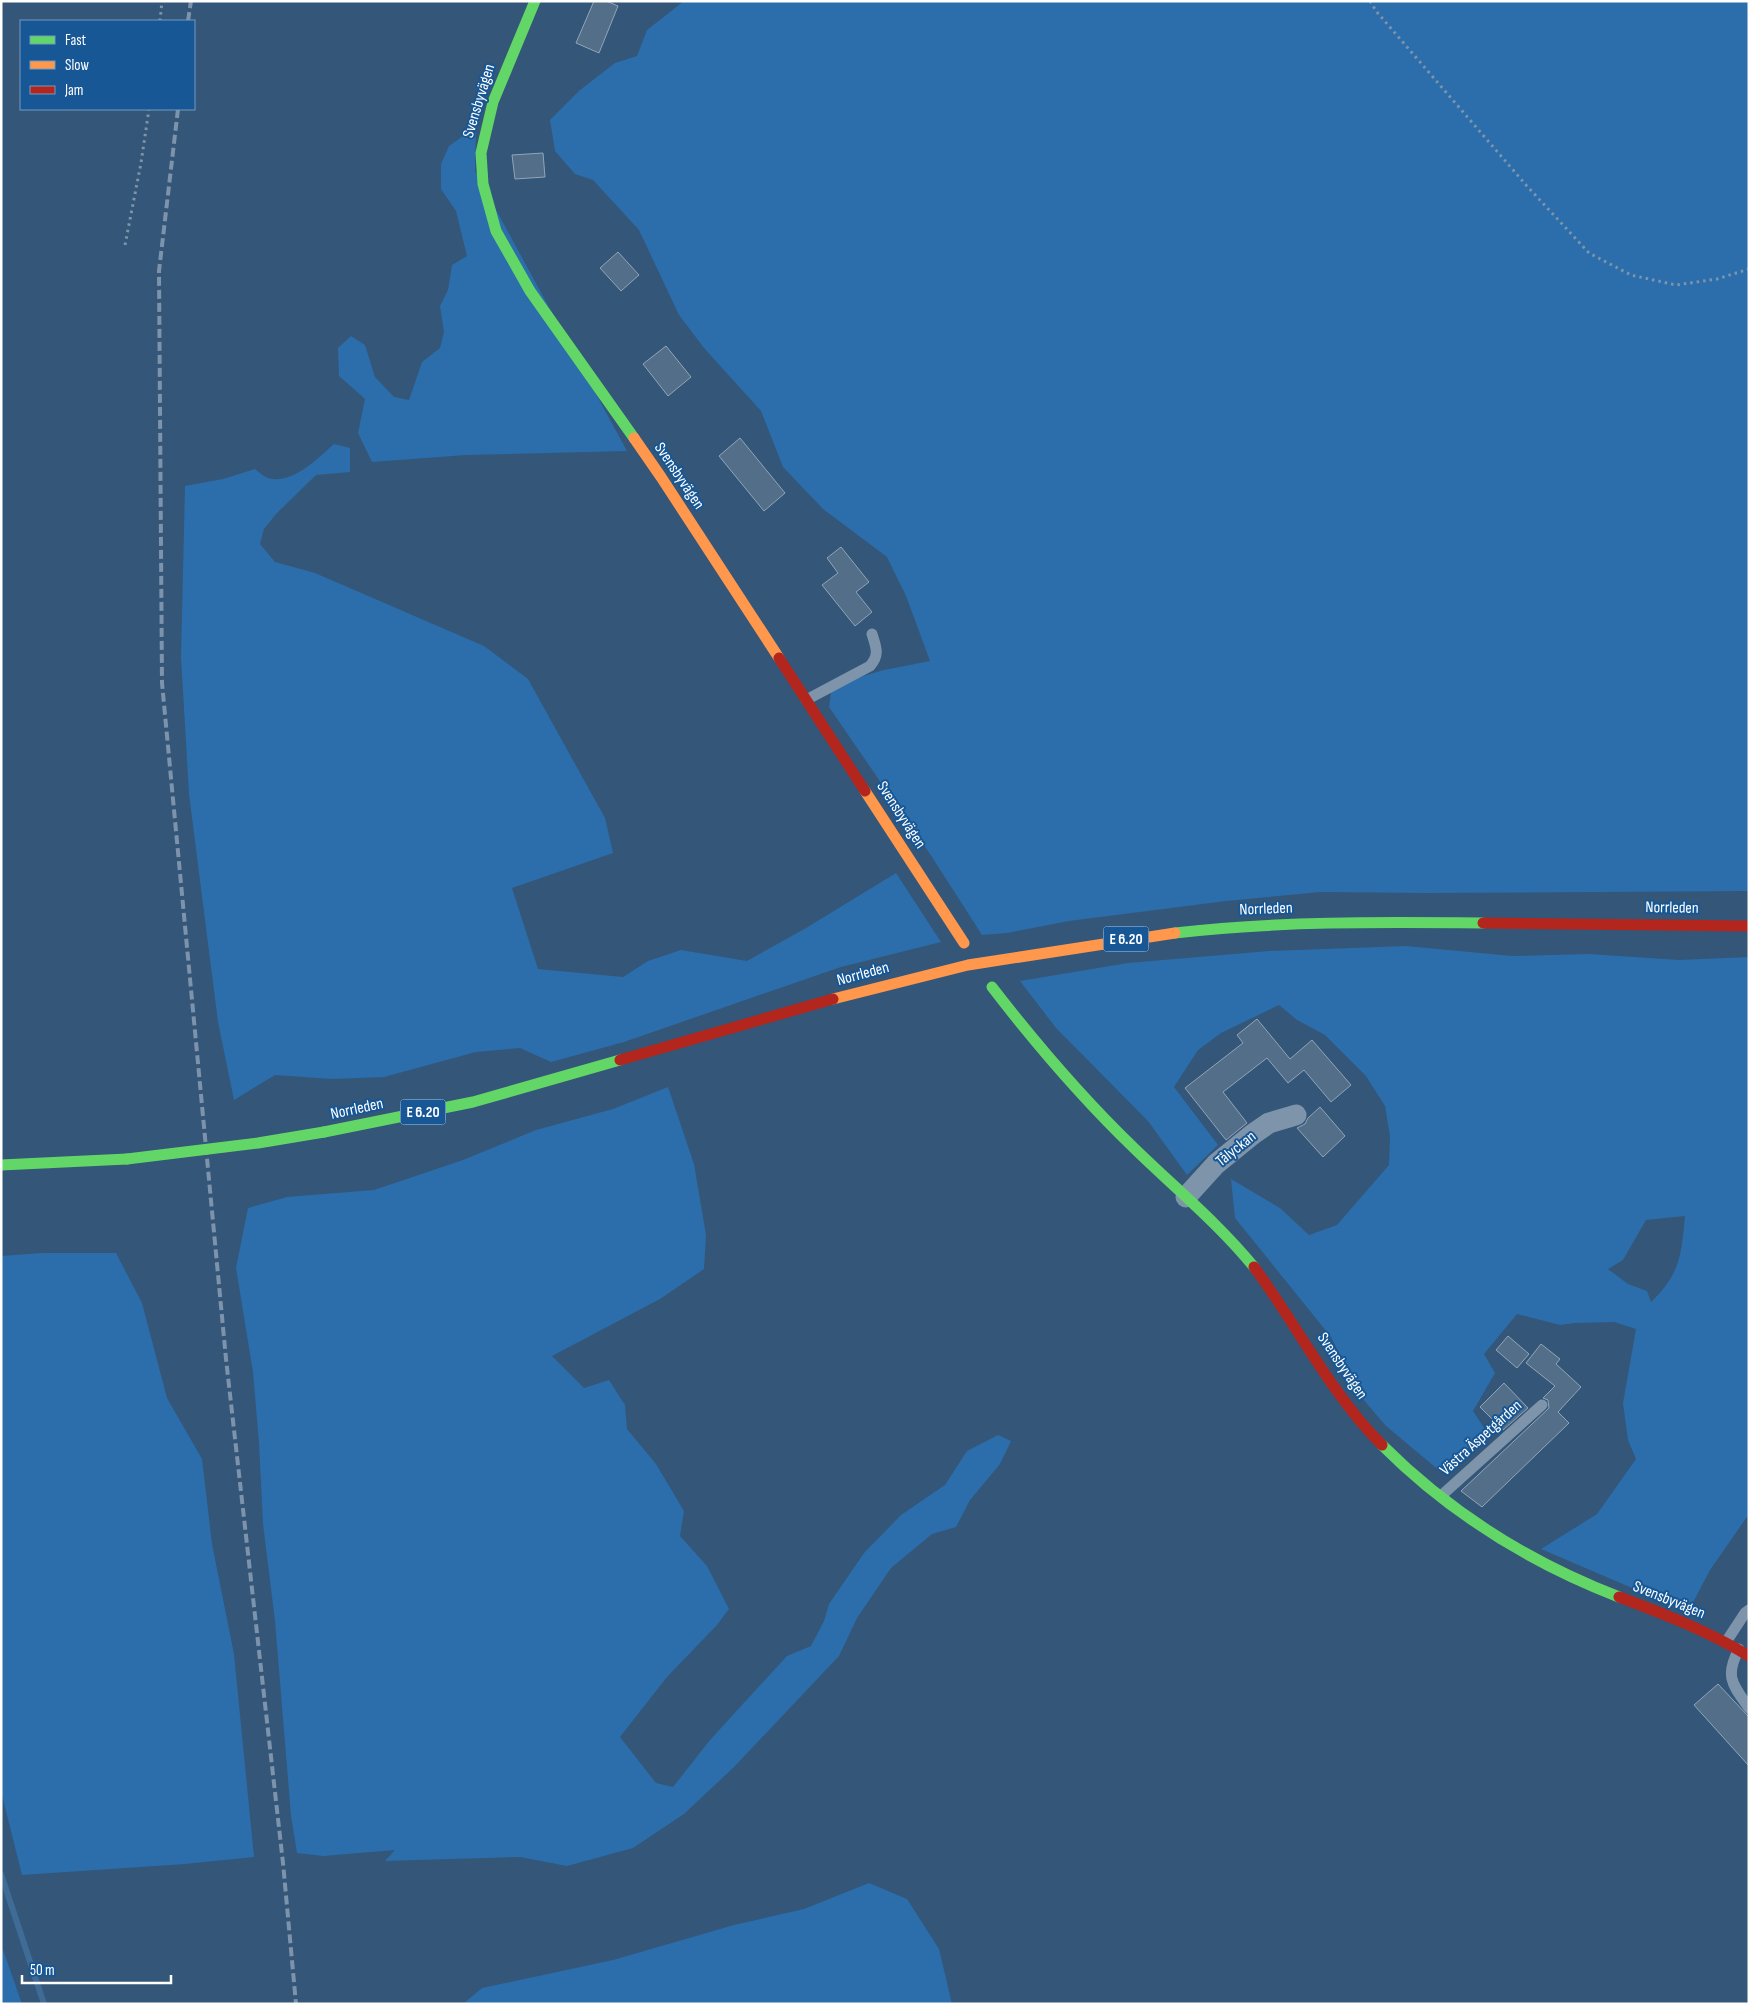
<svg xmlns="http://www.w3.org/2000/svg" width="1750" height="2005" font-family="'Sofia Sans Condensed',sans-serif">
<rect width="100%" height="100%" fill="#345678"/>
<path fill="#2b6eab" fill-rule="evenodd" d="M684,1H1749V891L1426,893L1321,892L1226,901L1069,921L1007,933L982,935L932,857L829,707L832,685L884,670L930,661L906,596L887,557L823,509L783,467L761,411L704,348L679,315L639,230L593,180L575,174L555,151L550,120L580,90L615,63L637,56L647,30Z
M476,127L475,171L627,451L466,455L372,462L358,433L365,399L339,376L338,348L351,336L365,345L375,377L394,397L409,400L422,362L440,348L444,332L440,306L448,290L452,265L467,256L456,211L441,189V164L449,146Z
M334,444L350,448V472L316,475L276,514L264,529L260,544L275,562L315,573L484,646L528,679L605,818L613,853L512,888L538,969L623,977L648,961L681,950L747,961L806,928L896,873L941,942L841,967L624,1042L551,1062L520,1048L476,1052L384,1077L332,1079L275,1075L234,1100L218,1022L189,794L181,657L185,486L223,479L255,469C259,472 263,476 268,478C292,485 317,459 334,444Z
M1406,946L1512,956L1589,954L1679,960L1749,957V1514L1710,1570L1688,1612L1541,1549L1597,1514L1636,1459L1628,1440L1623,1403L1636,1329L1614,1322L1575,1323L1560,1325L1517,1314L1484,1354L1495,1373L1473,1411L1487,1432L1441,1472L1386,1426L1362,1398L1331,1337L1235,1218L1231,1179L1280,1208L1309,1235L1337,1225L1389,1165L1390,1136L1385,1106L1366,1076L1325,1035L1297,1020L1279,1005L1221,1033L1198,1050L1174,1087L1218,1145L1187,1175L1148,1121L1056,1028L1020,981L1128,963L1269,951ZM1685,1216C1681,1255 1681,1273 1651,1302L1647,1291L1628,1284L1608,1269L1623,1260L1646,1220Z
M668,1087L694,1164L706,1235L704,1269L660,1299L552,1356L584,1388L609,1380L625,1405L627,1429L656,1464L684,1511L680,1536L707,1566L729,1609L717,1625L667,1677L620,1737L656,1783L673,1787L710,1740L787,1656L811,1646L824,1621L829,1604L864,1553L901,1515L945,1485L967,1451L998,1435L1011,1441L1000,1464L970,1500L956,1527L932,1534L891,1568L857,1618L839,1656L734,1767L684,1814L633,1848L567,1866L520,1857L385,1861L395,1850L323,1856L297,1853L291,1816L275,1621L263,1524L259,1443L253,1372L236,1268L248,1208L287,1197L374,1190L463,1160L536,1130L613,1109Z
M42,1253H116L142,1303L167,1398L202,1459L212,1544L234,1654L254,1857L185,1864L22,1875L1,1791V1256Z
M869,1883L907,1899L939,1949L952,2004H463L482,1988L613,1960L734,1925L804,1909Z
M1,1944L22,2004H1Z"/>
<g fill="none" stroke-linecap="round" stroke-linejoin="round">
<path stroke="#3f6c97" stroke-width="6" d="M1,1874L44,2004"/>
</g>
<path fill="#536e88" stroke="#92a5b8" d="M594,1H606L618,6L599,53L576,43Z
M543,153L545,177L515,179L512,155Z
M618,252L639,275L621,291L600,268Z
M666,346L691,377L668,396L643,364Z
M740,438L785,493L764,511L719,456Z
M841,547L869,582L856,592L872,612L855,626L822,585L838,573L827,558Z
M1257,1019L1290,1059L1312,1040L1351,1085L1331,1102L1304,1070L1288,1083L1267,1058L1223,1092L1247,1123L1226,1140L1185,1088L1243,1043L1237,1035Z
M1320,1107L1345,1136L1323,1157L1297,1128L1305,1124L1308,1118Z
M1508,1336L1529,1354L1517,1368L1496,1350Z
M1541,1344L1560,1359L1556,1364L1581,1387L1558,1412L1569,1423L1482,1507L1461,1491L1549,1408L1548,1400L1543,1398L1555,1386L1526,1363Z
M1504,1383L1528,1408L1503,1430L1480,1407Z
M1718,1684L1749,1717V1766L1694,1705Z"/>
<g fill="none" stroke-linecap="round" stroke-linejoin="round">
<path stroke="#7d94ab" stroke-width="3" stroke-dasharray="2.5 4" stroke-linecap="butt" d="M1370,1L1376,11L1526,185L1589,253L1631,275L1676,285L1717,279L1749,269
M160,21L162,1
M125,245L141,163L149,109"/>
<path stroke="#7d94ab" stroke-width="11" d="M806,700L870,666C880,655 876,647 872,634
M1442,1495L1542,1405
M1726,1642L1745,1613L1749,1610
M1739,1649C1724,1677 1733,1685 1749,1708"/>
<path stroke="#7d94ab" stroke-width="21" d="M1186,1197L1216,1164L1253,1134L1269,1123L1296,1115"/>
<path stroke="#63d668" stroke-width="11" d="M535,1L493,102L481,153L483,184L496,231L530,291L634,438
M1175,933C1277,921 1381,922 1483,923
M992,987C1036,1044 1083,1099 1135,1149C1175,1188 1218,1223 1254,1267
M324,1132L473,1102L620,1060
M1,1165L127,1159
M1382,1445C1449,1512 1531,1563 1619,1597"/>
<path stroke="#ff974d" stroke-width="11" d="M634,438L661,477L779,658
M865,791L964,943
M833,999L968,965L1175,933"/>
<path stroke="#b3261e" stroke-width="11" d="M779,658L865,791
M1483,923L1749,926
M620,1060L833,999
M1254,1267C1297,1325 1330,1393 1382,1445
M1619,1597C1664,1614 1708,1631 1749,1656"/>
<path stroke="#7d93ab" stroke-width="4" stroke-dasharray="9 4" stroke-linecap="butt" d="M188,21L191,1
M178,109L159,271L162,683L226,1359L283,1863L296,2004"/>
<path stroke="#63d668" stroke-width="11" d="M127,1159L258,1143L324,1132"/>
</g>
<g text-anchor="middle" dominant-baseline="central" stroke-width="4" stroke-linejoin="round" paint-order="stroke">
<g fill="#175795" stroke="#b9cddf" stroke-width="1">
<rect x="1103.5" y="926.5" width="45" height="25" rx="4"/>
<rect x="400.5" y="1099.5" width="45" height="25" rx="4"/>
</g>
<g font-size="15" font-weight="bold" fill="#fff">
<text x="1126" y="939">E 6.20</text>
<text x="423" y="1112">E 6.20</text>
</g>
<g font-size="16" fill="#fff" stroke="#175795">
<text transform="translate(479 101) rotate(-73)">Svensbyvägen</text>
<text transform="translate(679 476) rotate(56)">Svensbyvägen</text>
<text transform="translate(901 815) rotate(57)">Svensbyvägen</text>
<text transform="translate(1672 908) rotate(1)">Norrleden</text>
<text transform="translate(1266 909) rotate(-2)">Norrleden</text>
<text transform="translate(863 974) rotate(-15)">Norrleden</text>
<text transform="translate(357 1109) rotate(-12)">Norrleden</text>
<text transform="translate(1236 1149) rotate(-39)">Tålyckan</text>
<text transform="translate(1342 1366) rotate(56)">Svensbyvägen</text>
<text transform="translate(1481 1438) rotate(-42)">Västra Äspetgården</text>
<text transform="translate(1669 1600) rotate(22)">Svensbyvägen</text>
</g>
</g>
<rect width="1750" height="2005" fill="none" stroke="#ffffff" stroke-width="5"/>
<rect x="20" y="20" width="175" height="90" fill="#175795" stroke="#749abf"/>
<rect x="30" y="36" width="25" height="8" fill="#63d668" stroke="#749abf"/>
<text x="65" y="45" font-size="15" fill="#ffffff">Fast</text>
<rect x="30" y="61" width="25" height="8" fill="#ff974d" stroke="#749abf"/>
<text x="65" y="70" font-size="15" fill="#ffffff">Slow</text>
<rect x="30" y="86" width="25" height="8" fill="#b3261e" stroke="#749abf"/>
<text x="65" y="95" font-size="15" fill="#ffffff">Jam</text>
<path d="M22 1975v8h149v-8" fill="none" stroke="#ffffff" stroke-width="2.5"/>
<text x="30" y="1975" font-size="15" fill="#ffffff" stroke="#175795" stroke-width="4" paint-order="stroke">50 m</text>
</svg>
